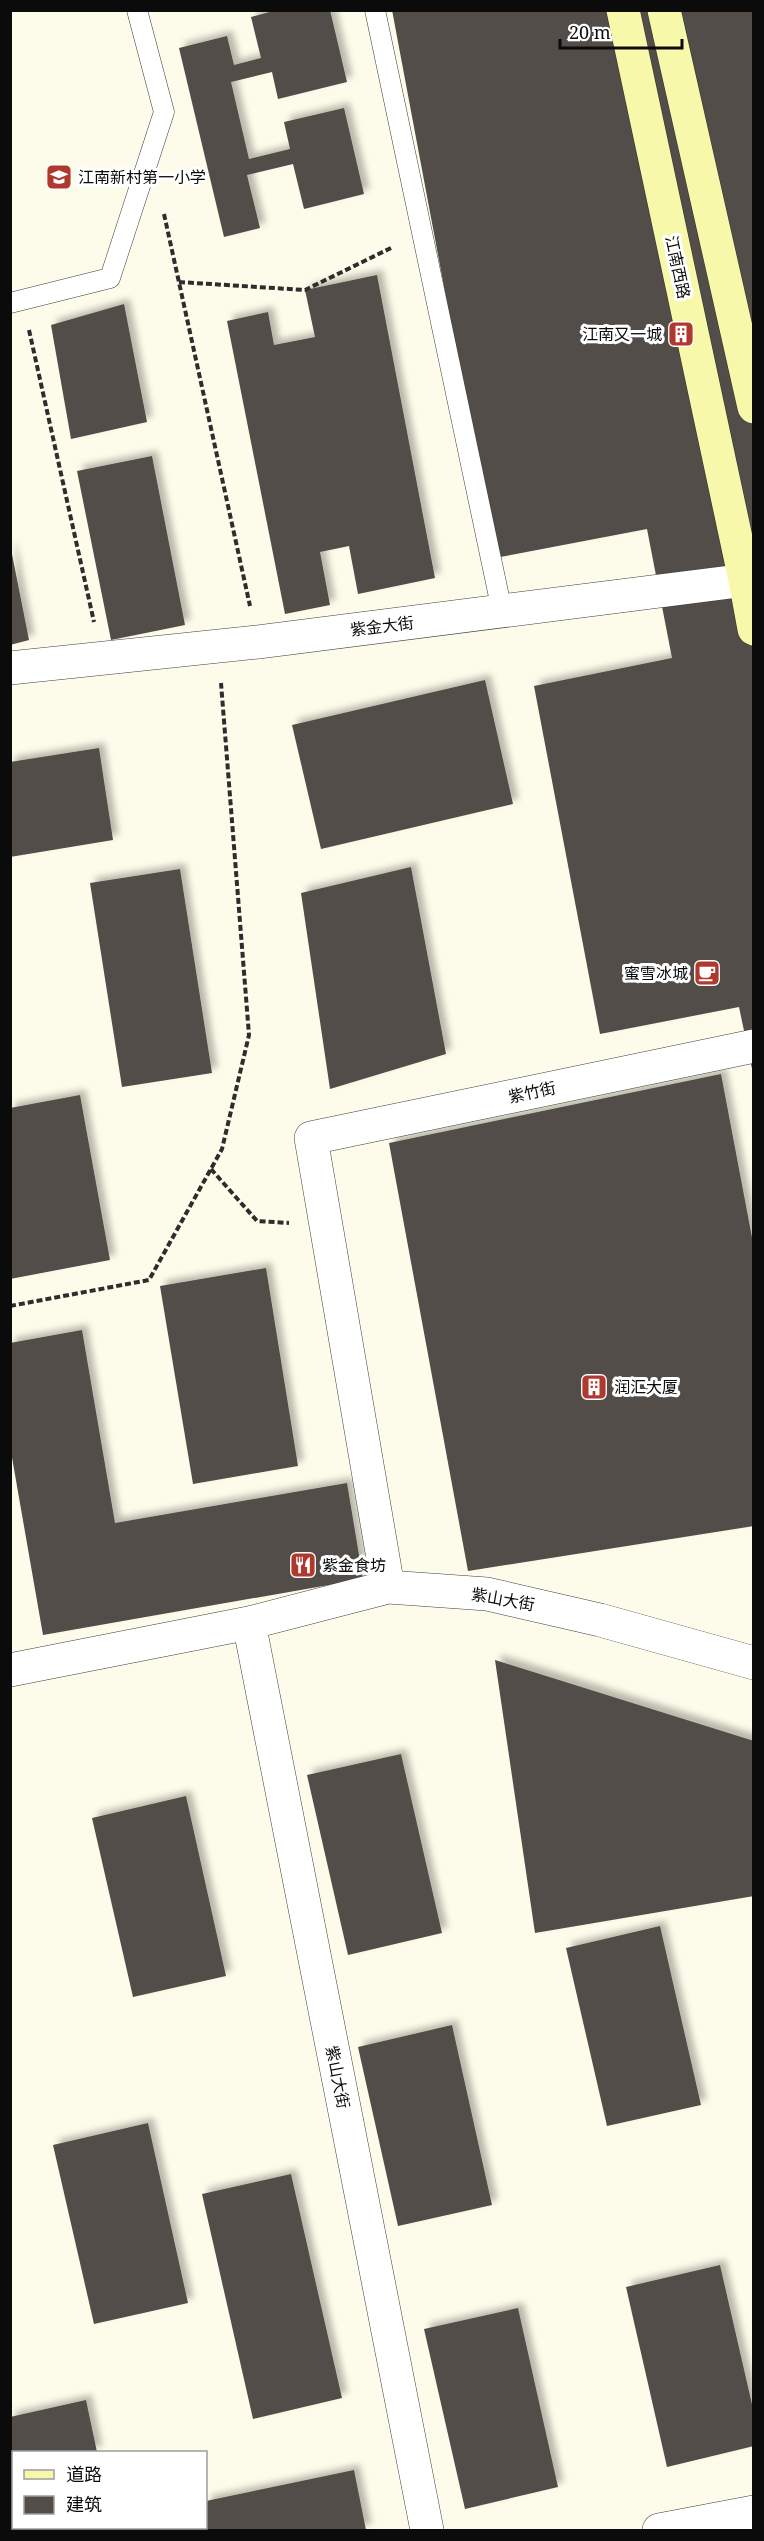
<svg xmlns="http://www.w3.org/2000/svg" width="764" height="2541" font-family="'Noto Serif','Noto Sans SC',serif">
<defs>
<filter id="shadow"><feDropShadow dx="5.5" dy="-5.5" stdDeviation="3" flood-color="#0004"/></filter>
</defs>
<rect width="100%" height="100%" fill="#fdfcea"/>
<path fill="#524d48" filter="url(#shadow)" d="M277,10H330L347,82L278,99L272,72L231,82L249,159L290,149L284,122L344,108L364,194L304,209L293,164L247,175L260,228L224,237L179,48L227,36L234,65L261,58L251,17Z
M392,10H754V1078L739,1007L600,1034L534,686L672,658L647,529L495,558Z
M377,275L435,578L358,594L349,546L320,552L330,605L285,614L227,321L268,312L274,345L315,337L305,290Z
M124,304L147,422L71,439L51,325Z
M152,456L185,625L111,640L77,471Z
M10,544L29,640L10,645Z
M485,680L513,804L321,849L292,725Z
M99,748L113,840L10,857V762Z
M411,867L446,1054L330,1089L301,893Z
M180,869L212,1073L122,1087L90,883Z
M721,1074L754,1248V1526L468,1571L389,1143Z
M80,1095L110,1260L10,1279V1108Z
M266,1268L298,1466L193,1484L160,1286Z
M82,1330L115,1523L347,1483L363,1579L43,1635L10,1446V1343Z
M495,1660L754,1741V1896L535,1933Z
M401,1754L442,1933L348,1955L307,1775Z
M186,1796L226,1976L133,1997L92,1818Z
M660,1926L701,2105L607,2126L566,1948Z
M452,2025L492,2205L398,2226L358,2047Z
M148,2123L188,2303L94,2324L53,2145Z
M291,2174L342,2398L253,2419L202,2194Z
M720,2265L754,2413V2446L667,2467L626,2287Z
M518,2308L558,2487L465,2509L424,2329Z
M86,2400L97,2452H14L13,2514L10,2505V2417Z
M354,2470L366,2530H179L178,2528H206V2501Z
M16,2528H114L115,2530H16Z"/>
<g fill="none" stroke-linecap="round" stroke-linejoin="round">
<defs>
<path id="service" d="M375,10L502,611
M10,303L110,278L164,112L137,10"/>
<path id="minor" d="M10,668L258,642L754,579
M388,1587L311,1138L754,1046
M249,1623L427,2530
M10,1670L249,1623L388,1587L487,1594L600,1620L754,1663
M659,2530L754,2512"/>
<path id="secondary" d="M623,10L745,580L754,629
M664,10L754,407"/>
</defs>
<use href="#service" stroke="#3e3e3e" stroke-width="21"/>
<use href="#minor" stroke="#3e3e3e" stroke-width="34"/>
<use href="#secondary" stroke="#2d2d2d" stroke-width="34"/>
<path stroke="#2d2d2d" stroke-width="4" stroke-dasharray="6 3" stroke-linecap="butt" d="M164,214L250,606
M179,282L305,290L393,247
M29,330L94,622
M211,1169L257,1221L289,1223
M10,1306L149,1280L222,1149L249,1035L221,683"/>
<use href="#service" stroke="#fff" stroke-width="20"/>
<use href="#minor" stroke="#fff" stroke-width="33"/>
<use href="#secondary" stroke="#f7f8aa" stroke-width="33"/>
</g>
<defs>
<symbol id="school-square" viewBox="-11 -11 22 22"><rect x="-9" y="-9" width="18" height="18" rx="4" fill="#af392f" stroke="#fff"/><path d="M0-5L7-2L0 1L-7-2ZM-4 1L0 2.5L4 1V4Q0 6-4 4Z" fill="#fff"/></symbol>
<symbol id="building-square" viewBox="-11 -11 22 22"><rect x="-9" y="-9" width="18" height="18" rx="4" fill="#af392f" stroke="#fff"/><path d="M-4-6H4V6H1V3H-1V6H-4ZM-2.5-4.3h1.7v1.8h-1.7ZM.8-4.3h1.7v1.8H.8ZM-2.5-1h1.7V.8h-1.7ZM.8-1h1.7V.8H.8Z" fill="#fff"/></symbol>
<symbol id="cafe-square" viewBox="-11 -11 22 22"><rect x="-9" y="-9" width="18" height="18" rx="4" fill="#af392f" stroke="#fff"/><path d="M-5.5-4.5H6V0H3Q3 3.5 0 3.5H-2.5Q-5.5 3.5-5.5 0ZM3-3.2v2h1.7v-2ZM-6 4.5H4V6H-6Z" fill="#fff"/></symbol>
<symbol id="restaurant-square" viewBox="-11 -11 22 22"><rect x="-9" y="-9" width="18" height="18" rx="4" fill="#af392f" stroke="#fff"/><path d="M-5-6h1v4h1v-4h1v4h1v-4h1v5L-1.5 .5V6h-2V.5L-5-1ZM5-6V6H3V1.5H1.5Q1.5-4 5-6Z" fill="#fff"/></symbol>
</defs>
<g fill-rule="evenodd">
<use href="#school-square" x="44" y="162" width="30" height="30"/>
<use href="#building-square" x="666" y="319" width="30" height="30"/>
<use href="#cafe-square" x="692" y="958" width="30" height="30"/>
<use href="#building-square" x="579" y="1372" width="30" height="30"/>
<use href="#restaurant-square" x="288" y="1550" width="30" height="30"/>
</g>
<g text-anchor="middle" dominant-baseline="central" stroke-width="6" stroke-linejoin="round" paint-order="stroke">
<g font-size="16" fill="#0b0b0b" stroke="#fff" text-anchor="start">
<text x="78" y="177">江南新村第一小学</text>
<text x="662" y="334" text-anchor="end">江南又一城</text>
<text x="688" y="973" text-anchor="end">蜜雪冰城</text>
<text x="614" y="1387">润汇大厦</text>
<text x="322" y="1565">紫金食坊</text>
</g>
<g font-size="16" fill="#0b0b0b" stroke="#fff">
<text transform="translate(678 267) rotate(78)">江南西路</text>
<text transform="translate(382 626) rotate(-7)">紫金大街</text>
<text transform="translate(532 1092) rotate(-12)">紫竹街</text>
<text transform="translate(503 1599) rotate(10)">紫山大街</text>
<text transform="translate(338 2077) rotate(79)">紫山大街</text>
</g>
</g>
<rect width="764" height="2541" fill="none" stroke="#0b0b0b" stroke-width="24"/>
<rect x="12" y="2451" width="195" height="78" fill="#ffffff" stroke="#9d9d9d" stroke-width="1.5"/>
<rect x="24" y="2470" width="30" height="9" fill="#f7f8aa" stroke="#9d9d9d" stroke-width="1.5"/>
<text x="66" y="2481" font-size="18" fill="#0b0b0b">道路</text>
<rect x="24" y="2496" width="30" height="18" fill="#524d48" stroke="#9d9d9d" stroke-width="1.5"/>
<text x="66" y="2511" font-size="18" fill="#0b0b0b">建筑</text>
<path d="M560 39v9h122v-9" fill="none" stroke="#0b0b0b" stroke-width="3"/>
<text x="569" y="39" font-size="18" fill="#0b0b0b" stroke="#ffffff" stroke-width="4.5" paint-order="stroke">20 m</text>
</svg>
